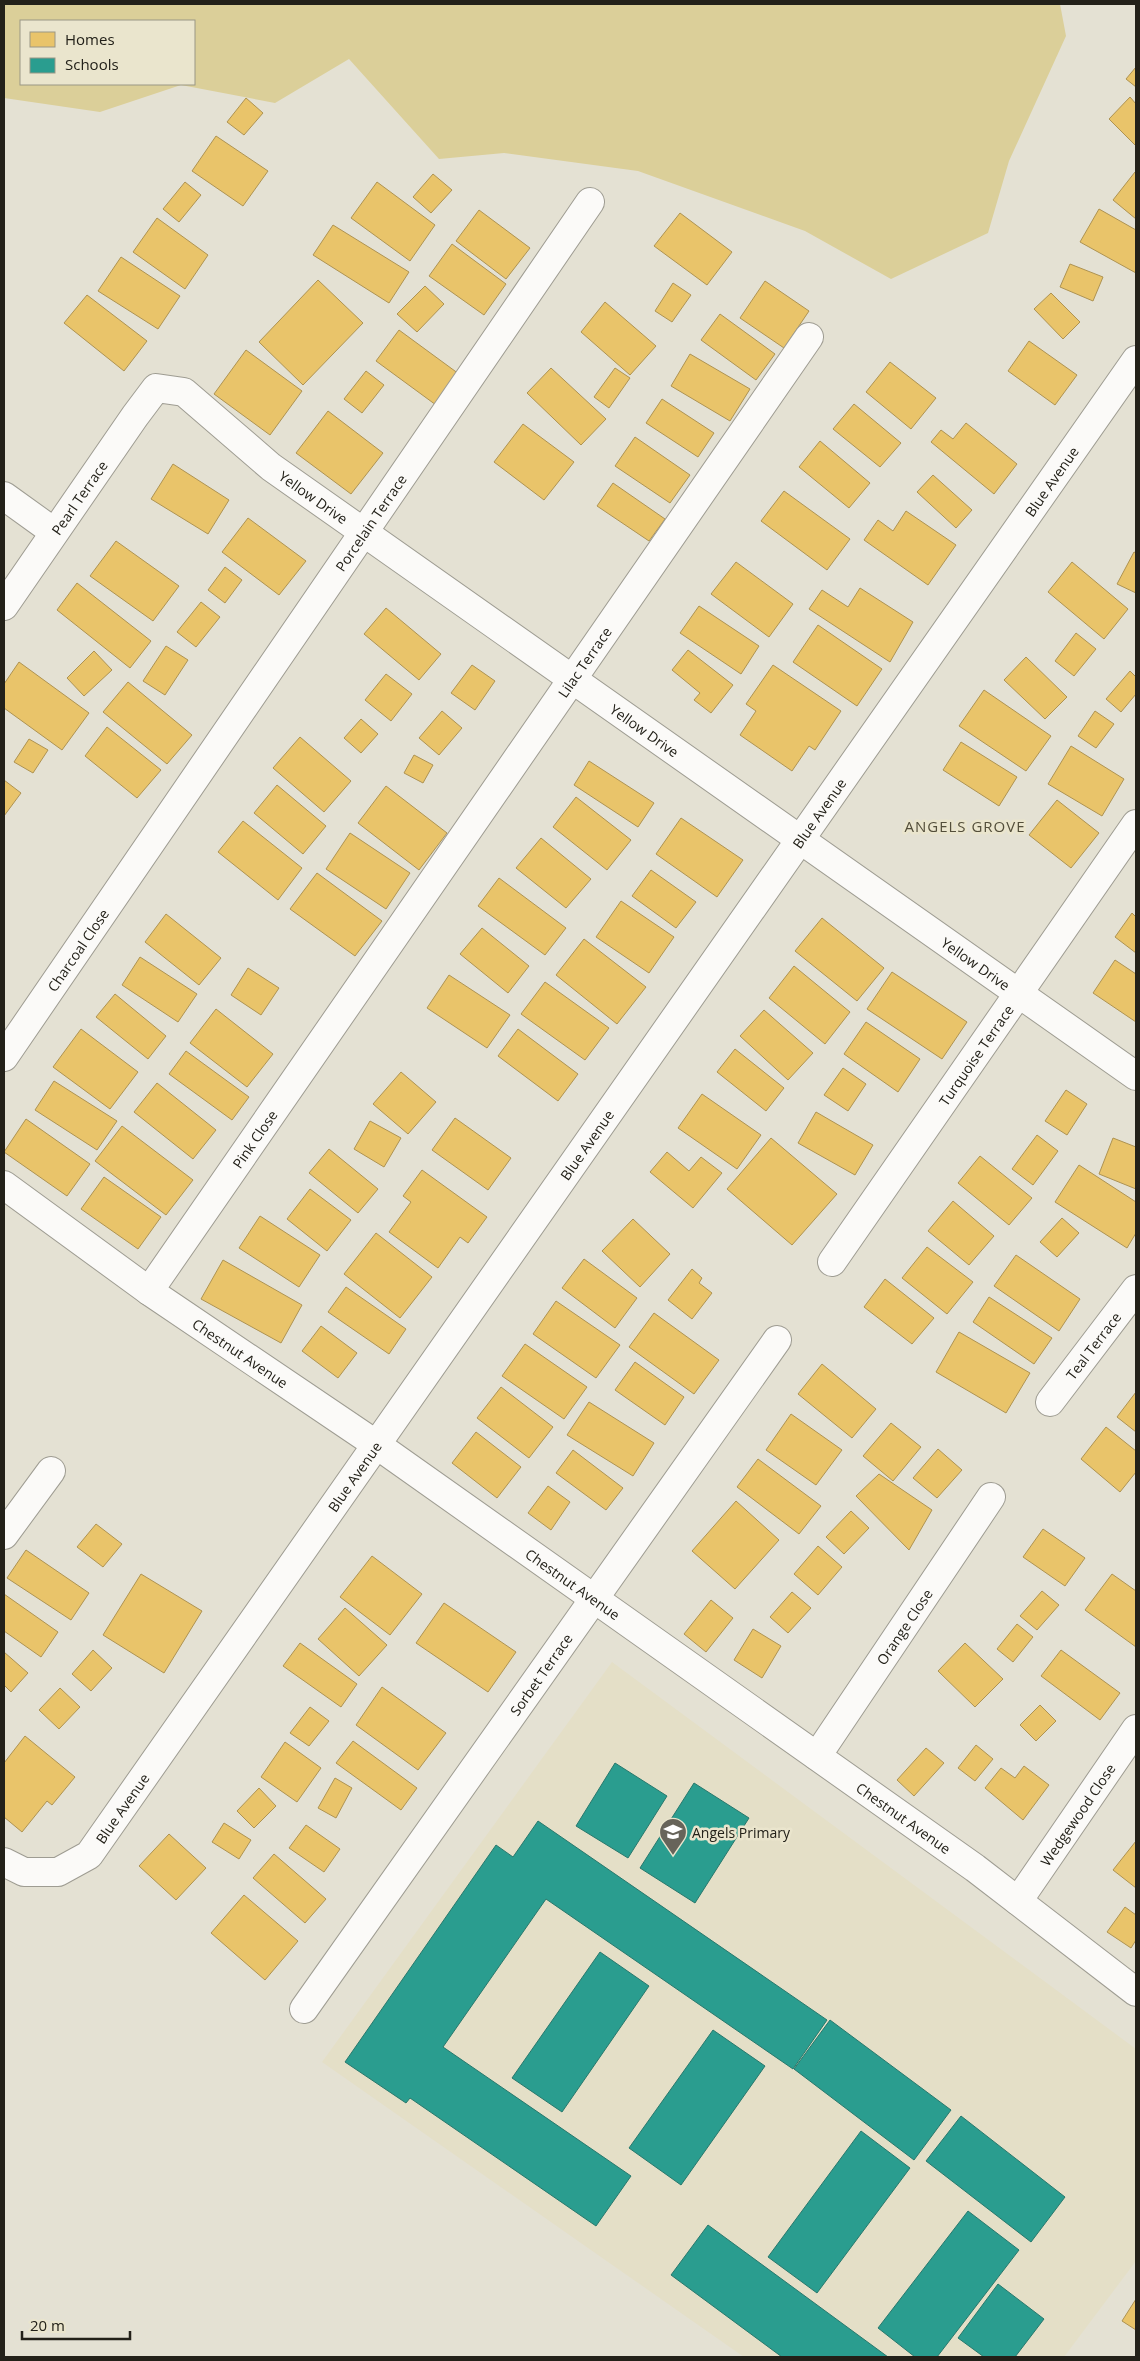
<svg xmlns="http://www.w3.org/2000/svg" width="1140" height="2361" font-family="'Open Sans',sans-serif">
<rect width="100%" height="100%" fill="#e4e1d3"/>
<path fill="#e4dfc7" d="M612,1662L1136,2049V2261L1064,2357H744L322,2062Z"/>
<path fill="#dbcf99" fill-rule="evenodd" d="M4,4H1060L1066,36L1009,161L988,233L891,279L805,231L638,171L504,153L439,159L349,59L275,103L181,85L100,112L4,98ZM21,21H194V84H21Z"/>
<path fill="#e9c46a" stroke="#ae9352" d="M1136,67V87L1126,79Z
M1130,97L1136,104V146L1109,119Z
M246,98L263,113L244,135L227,122Z
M216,136L268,171L243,206L192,171Z
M1135,172L1136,173V219L1113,200Z
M433,174L452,190L431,213L413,197Z
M185,182L201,195L179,222L163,209Z
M377,182L435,225L410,261L351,218Z
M1099,209L1136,230V273L1080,242Z
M479,210L530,248L506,279L456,241Z
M680,213L732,252L707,285L654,246Z
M157,218L208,255L185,289L133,252Z
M333,225L409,272L389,303L313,255Z
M452,244L506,284L484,315L429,276Z
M121,257L180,296L158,329L98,291Z
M1070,264L1103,277L1093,301L1060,287Z
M318,280L363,323L303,385L259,342Z
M765,281L809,311L784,348L740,318Z
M673,283L691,295L672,322L655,311Z
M425,286L444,304L417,332L397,314Z
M1051,293L1080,322L1063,339L1034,309Z
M87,295L147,341L124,371L64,323Z
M605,302L656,346L630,375L581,332Z
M720,314L775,354L756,380L701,340Z
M399,330L459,374L436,405L376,361Z
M1029,341L1077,375L1055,405L1008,371Z
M246,350L302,391L270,435L214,394Z
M690,354L750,389L730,421L671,386Z
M890,362L936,398L911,429L866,392Z
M551,368L606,419L581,445L527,393Z
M615,368L630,378L609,408L594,397Z
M366,371L384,385L362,413L344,399Z
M662,399L714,433L698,457L646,423Z
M854,404L901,443L880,467L833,429Z
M328,411L383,453L351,494L296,453Z
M966,423L1017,464L994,494L931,442L941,430L953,439Z
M523,424L574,462L544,500L494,462Z
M635,437L690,475L670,503L615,466Z
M820,441L870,483L849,508L799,467Z
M173,464L229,500L208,534L151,499Z
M933,475L972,510L956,528L917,492Z
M613,483L665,519L649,541L597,506Z
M784,491L850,539L827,570L761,521Z
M906,511L956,545L928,585L864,540L878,520L893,531Z
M248,518L306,561L279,595L222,552Z
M116,541L179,586L153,621L90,576Z
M1134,552L1136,553V593L1117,584Z
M736,562L793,604L769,637L711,594Z
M1072,562L1128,609L1104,639L1048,592Z
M225,567L242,580L225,603L208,590Z
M77,583L151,641L130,668L57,610Z
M860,588L913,622L890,662L809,609L822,590L848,607Z
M201,602L220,617L196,647L177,632Z
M699,606L759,646L741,674L680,633Z
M386,608L441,654L419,680L364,634Z
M818,625L882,669L857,706L793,662Z
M1076,633L1096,649L1074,676L1055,661Z
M166,646L188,660L165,695L143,681Z
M688,650L733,685L711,713L694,700L700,693L672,670Z
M94,651L112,670L84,696L67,678Z
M1026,657L1067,697L1045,719L1004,680Z
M19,662L89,713L62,750L4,708V684Z
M472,665L495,681L475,710L451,693Z
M773,665L841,711L815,750L809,746L792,771L740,735L756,711L746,704Z
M1130,671L1136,677V694L1121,712L1106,699Z
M386,674L412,694L391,721L365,700Z
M128,682L192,735L167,764L103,712Z
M984,690L1051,736L1026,771L959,726Z
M442,711L462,728L439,755L419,738Z
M1095,711L1114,724L1096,748L1078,736Z
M361,719L378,734L361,753L344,738Z
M107,727L161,770L137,798L85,756Z
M300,737L351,781L324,812L273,768Z
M29,739L48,750L33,773L14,762Z
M961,742L1017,777L999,806L943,770Z
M1071,746L1124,779L1102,816L1048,784Z
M414,755L433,765L423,783L404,773Z
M589,761L654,803L638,827L574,785Z
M4,780L21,793L4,816Z
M277,785L326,826L303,854L254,813Z
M386,786L447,833L419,870L358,823Z
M576,797L631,840L607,870L553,827Z
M1057,800L1099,833L1071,868L1029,835Z
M681,818L743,860L717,897L656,854Z
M243,821L302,868L278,900L218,852Z
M350,833L410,873L386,909L326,869Z
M541,838L591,879L566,908L516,868Z
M651,870L696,902L676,928L632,896Z
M317,873L382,921L355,956L290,909Z
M499,878L566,928L545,955L478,906Z
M621,901L674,937L649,973L596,937Z
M1132,913L1136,917V953L1115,937Z
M166,914L221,958L199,985L145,942Z
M822,918L884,968L857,1001L795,951Z
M482,928L529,966L508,993L460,954Z
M584,939L646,987L617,1024L556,975Z
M140,957L197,994L178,1022L122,985Z
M1115,960L1136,974V1022L1093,993Z
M794,966L850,1012L825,1044L769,998Z
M248,968L279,988L261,1015L231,995Z
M892,972L967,1022L942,1059L867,1009Z
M449,975L510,1015L487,1048L427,1008Z
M545,982L609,1028L585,1060L521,1014Z
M115,994L166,1036L148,1059L96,1017Z
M216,1009L273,1054L247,1087L190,1043Z
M764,1010L813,1053L788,1080L740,1036Z
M866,1022L920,1059L898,1092L844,1054Z
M81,1029L138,1072L110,1109L53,1067Z
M518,1029L578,1074L558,1101L498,1056Z
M735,1049L784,1088L766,1111L717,1072Z
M186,1051L249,1097L232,1120L169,1074Z
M843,1068L866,1084L848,1111L824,1095Z
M401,1072L436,1102L408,1134L373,1104Z
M54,1081L117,1121L97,1150L35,1110Z
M157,1083L216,1130L193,1159L134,1112Z
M1066,1090L1087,1104L1067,1135L1045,1121Z
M702,1094L761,1135L737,1169L678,1128Z
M816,1112L873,1145L855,1175L798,1143Z
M455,1118L511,1158L488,1190L432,1150Z
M26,1119L90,1164L67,1196L4,1152Z
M370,1121L401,1138L384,1167L354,1149Z
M122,1126L193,1180L166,1215L95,1161Z
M1037,1135L1058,1151L1033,1185L1012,1169Z
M771,1138L837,1194L792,1245L727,1189Z
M1113,1138L1136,1147V1189L1099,1174Z
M329,1149L378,1189L358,1213L309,1173Z
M667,1152L689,1171L701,1157L722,1173L693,1208L650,1172Z
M980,1156L1032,1198L1009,1225L958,1183Z
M1079,1165L1136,1202V1233L1127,1248L1055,1202Z
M422,1170L487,1217L468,1243L460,1237L438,1268L389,1232L411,1202L403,1196Z
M104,1177L161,1217L138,1249L81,1209Z
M310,1189L351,1220L327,1251L287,1219Z
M953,1201L994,1236L969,1265L928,1231Z
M260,1216L320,1255L299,1287L239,1248Z
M1062,1218L1079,1233L1057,1257L1040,1242Z
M633,1219L670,1254L640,1287L602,1251Z
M376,1233L432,1277L400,1318L344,1274Z
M927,1247L973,1282L947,1314L902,1278Z
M1016,1255L1080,1299L1059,1331L994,1286Z
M584,1259L637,1298L615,1328L562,1288Z
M223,1260L302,1305L281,1343L201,1299Z
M692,1269L702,1278L699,1283L712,1293L692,1319L668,1300Z
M885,1279L934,1318L912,1344L864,1307Z
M346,1287L406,1329L389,1354L328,1312Z
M989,1297L1052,1338L1034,1364L973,1322Z
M556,1301L620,1345L596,1378L533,1334Z
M654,1313L719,1360L694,1394L629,1347Z
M321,1326L357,1353L338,1378L302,1351Z
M959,1332L1030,1373L1006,1413L936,1372Z
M525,1344L587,1387L564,1419L502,1376Z
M635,1362L684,1397L665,1425L615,1390Z
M822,1364L876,1409L852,1438L798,1394Z
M501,1387L553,1427L529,1458L477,1418Z
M1136,1392V1432L1117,1417Z
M589,1402L654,1443L633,1476L567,1435Z
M791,1414L842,1450L816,1485L766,1450Z
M891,1423L921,1447L893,1481L863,1456Z
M1106,1427L1136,1451V1472L1120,1492L1081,1459Z
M476,1432L521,1467L497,1498L452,1463Z
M938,1449L962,1470L937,1498L913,1478Z
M573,1450L623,1488L606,1510L556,1473Z
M758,1459L821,1506L799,1534L737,1487Z
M879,1474L932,1510L909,1550L856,1496Z
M548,1486L570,1502L551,1530L528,1513Z
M736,1501L779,1540L735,1589L692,1551Z
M851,1511L869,1528L844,1554L826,1537Z
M96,1524L122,1544L103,1567L77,1547Z
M1043,1529L1085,1558L1065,1586L1023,1557Z
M818,1546L842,1567L818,1595L794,1574Z
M26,1550L89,1593L71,1620L7,1578Z
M372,1556L422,1594L390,1635L340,1597Z
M141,1574L202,1611L164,1673L103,1635Z
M1112,1574L1136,1591V1647L1085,1610Z
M1042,1591L1059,1605L1037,1630L1020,1616Z
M792,1592L811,1608L788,1633L770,1617Z
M4,1594L58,1632L41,1657L4,1631Z
M711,1600L733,1618L706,1652L684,1634Z
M444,1603L516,1652L488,1692L416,1643Z
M345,1608L387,1645L359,1676L318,1639Z
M1017,1624L1033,1637L1013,1662L997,1649Z
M753,1629L781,1646L762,1678L734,1660Z
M300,1643L357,1684L341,1707L283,1666Z
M965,1643L1003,1679L975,1707L938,1671Z
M93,1650L112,1668L91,1691L72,1674Z
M1061,1650L1120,1693L1100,1720L1041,1676Z
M4,1652L28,1673L11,1692L4,1685Z
M382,1687L446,1733L418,1770L356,1725Z
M60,1688L80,1707L59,1729L39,1710Z
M1040,1705L1056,1721L1036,1741L1020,1725Z
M310,1707L329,1721L309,1746L290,1733Z
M25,1736L75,1777L52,1805L47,1801L22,1832L4,1817V1763Z
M353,1741L417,1788L401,1810L336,1763Z
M285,1742L321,1768L297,1802L261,1777Z
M976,1745L993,1759L975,1781L958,1768Z
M926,1748L944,1763L914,1796L897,1780Z
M1024,1766L1049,1785L1023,1820L985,1788L1001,1768L1015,1778Z
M335,1778L352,1788L336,1818L318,1808Z
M259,1788L276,1806L254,1828L237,1811Z
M224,1823L251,1840L239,1859L212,1842Z
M306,1825L340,1849L324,1872L289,1848Z
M169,1834L206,1868L176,1900L139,1866Z
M1136,1841V1888L1113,1870Z
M274,1854L326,1899L305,1923L253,1878Z
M244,1895L298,1941L265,1980L211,1933Z
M1125,1907L1136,1915V1940L1131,1948L1107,1932Z
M1136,2299V2330L1122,2321Z"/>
<path fill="#2a9d8f" stroke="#28786c" d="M615,1763L667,1796L628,1858L576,1826Z
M694,1783L749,1818L695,1903L640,1868Z
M538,1821L827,2020L793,2069L546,1899L443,2047L631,2176L596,2226L410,2098L406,2103L345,2062L496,1845L513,1857Z
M600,1952L649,1986L562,2112L512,2078Z
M830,2020L951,2110L914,2160L794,2069Z
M713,2030L765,2066L681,2185L629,2148Z
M961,2116L1065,2197L1031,2242L926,2161Z
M861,2131L910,2168L817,2293L768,2257Z
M968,2211L1019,2250L937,2357H915L878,2328Z
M708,2225L888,2357H782L671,2275Z
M998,2284L1044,2319L1015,2357H984L958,2338Z"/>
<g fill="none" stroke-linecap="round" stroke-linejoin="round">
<defs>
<g id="street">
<path d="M4,496L54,532"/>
<path id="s1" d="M4,606L135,416L156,388L184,392L271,467L1136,1076"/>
<path id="s2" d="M4,1057L590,202"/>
<path id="s3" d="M4,1185L149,1291L377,1445L975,1868L1136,1992"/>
<path id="s4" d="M832,1262L1136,824"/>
<path id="s5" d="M149,1291L809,337"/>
<path id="s6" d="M1050,1402L1136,1289"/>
<path d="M4,1535L51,1471"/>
<path id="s7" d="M817,1756L991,1497"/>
<path id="s8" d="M4,1862L24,1872H58L89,1855L1136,360"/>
<path id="s9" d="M1018,1901L1136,1729"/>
<path id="s10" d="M304,2009L777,1340"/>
</g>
</defs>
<use href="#street" stroke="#9e9c92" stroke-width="30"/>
<use href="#street" stroke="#fbfaf8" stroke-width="28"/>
</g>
<defs>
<symbol id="school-pin" viewBox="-11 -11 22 30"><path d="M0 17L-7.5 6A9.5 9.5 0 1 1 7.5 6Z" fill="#67645a" stroke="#eae5cd"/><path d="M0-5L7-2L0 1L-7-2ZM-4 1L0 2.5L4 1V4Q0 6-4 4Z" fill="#fff"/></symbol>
</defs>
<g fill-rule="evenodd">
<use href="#school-pin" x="657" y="1816" width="32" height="43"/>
</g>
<g text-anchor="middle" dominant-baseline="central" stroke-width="5" stroke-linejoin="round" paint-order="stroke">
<g font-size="14" fill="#232119" stroke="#eae5cd">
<text stroke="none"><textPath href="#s8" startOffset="1769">Blue Avenue</textPath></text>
<text stroke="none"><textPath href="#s1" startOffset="132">Pearl Terrace</textPath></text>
<text stroke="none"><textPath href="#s1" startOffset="461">Yellow Drive</textPath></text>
<text stroke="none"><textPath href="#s2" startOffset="648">Porcelain Terrace</textPath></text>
<text stroke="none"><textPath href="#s5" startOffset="765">Lilac Terrace</textPath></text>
<text stroke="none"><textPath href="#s1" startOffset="866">Yellow Drive</textPath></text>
<text stroke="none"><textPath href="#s8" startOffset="1364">Blue Avenue</textPath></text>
<text stroke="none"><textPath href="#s2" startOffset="130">Charcoal Close</textPath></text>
<text stroke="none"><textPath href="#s1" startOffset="1271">Yellow Drive</textPath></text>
<text stroke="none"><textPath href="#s4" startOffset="252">Turquoise Terrace</textPath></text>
<text stroke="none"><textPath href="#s5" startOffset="185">Pink Close</textPath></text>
<text stroke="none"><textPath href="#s8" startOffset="959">Blue Avenue</textPath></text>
<text stroke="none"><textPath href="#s6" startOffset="71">Teal Terrace</textPath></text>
<text stroke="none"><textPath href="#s3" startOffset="290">Chestnut Avenue</textPath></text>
<text stroke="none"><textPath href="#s8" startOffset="554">Blue Avenue</textPath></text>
<text stroke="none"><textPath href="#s3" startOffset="695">Chestnut Avenue</textPath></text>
<text stroke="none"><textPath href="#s7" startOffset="156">Orange Close</textPath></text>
<text stroke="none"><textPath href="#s10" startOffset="410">Sorbet Terrace</textPath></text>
<text stroke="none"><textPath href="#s8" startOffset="149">Blue Avenue</textPath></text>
<text stroke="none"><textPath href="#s9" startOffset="105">Wedgewood Close</textPath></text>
<text stroke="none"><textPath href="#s3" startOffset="1100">Chestnut Avenue</textPath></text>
</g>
<g font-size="14" fill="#232119" stroke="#eae5cd" text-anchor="start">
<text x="692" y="1832">Angels Primary</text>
</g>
<g font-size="15" letter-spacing="1" fill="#534e3a" stroke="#eae5cd">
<text x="965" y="826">ANGELS GROVE</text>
</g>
</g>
<rect width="1140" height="2361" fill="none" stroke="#232119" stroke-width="10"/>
<rect x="20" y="20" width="175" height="65" fill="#eae5cd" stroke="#9a9785"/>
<rect x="30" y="32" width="25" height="15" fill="#e9c46a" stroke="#9a9785"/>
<text x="65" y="45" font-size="15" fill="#232119">Homes</text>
<rect x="30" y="58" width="25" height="15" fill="#2a9d8f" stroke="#9a9785"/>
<text x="65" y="70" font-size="15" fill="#232119">Schools</text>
<path d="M22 2331v8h108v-8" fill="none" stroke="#232119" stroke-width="2.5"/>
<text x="30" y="2331" font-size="15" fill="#232119" stroke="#eae5cd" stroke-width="4" paint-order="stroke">20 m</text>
</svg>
